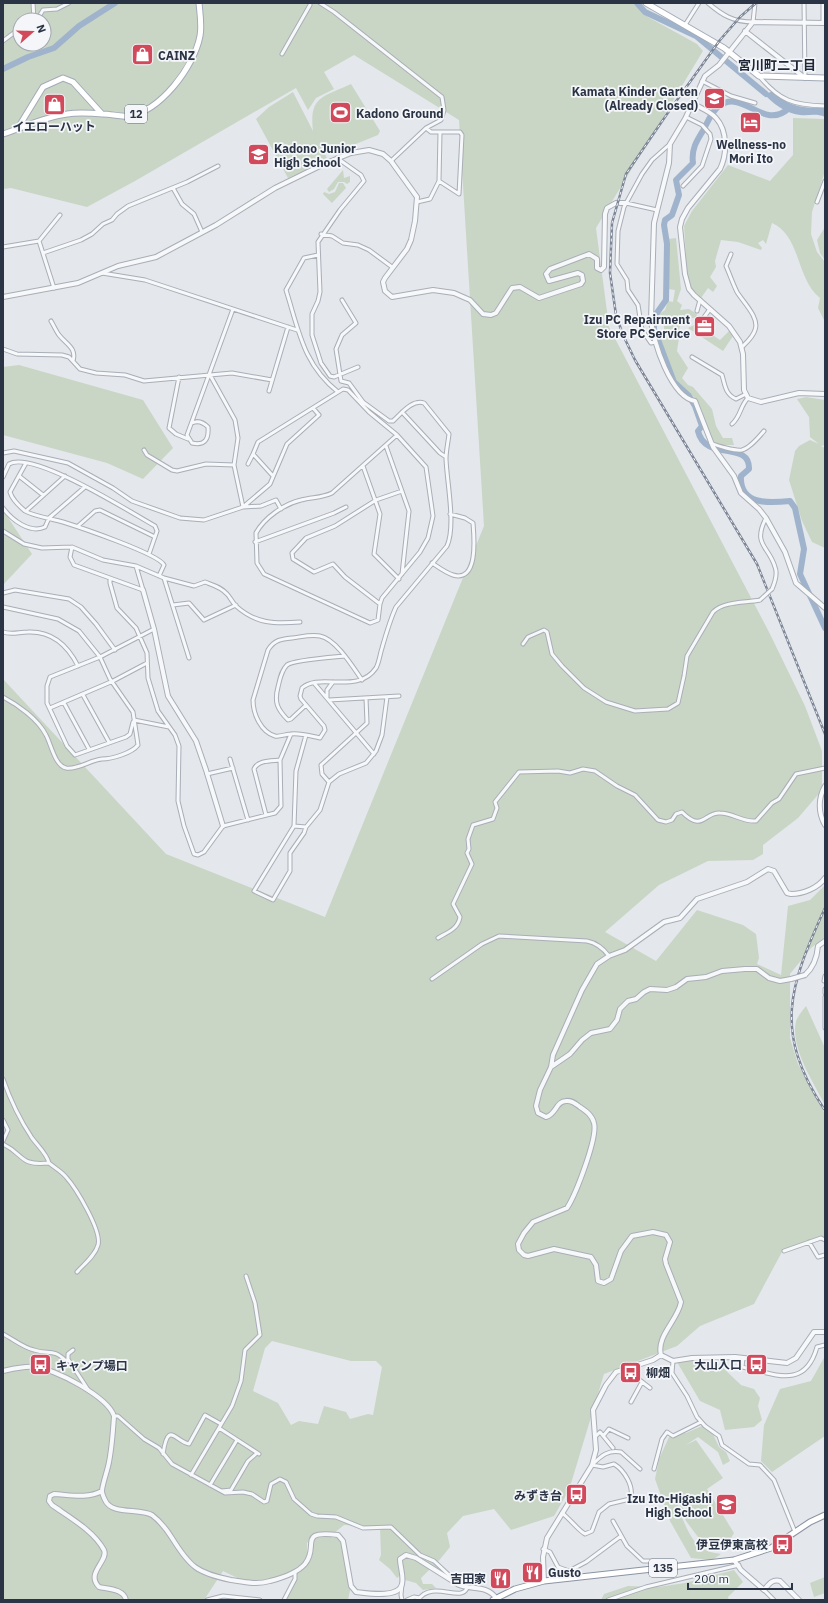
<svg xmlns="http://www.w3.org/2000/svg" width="828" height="1603" font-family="'IBM Plex Sans','Noto Sans JP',sans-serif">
<rect width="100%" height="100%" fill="#e4e7ec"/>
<path fill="#c9d6c5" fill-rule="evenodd" d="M3,3H633L648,17L697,44L703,51L596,228L609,327L769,632L805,706L822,751V790L798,818L763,845V854L753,860L708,861L659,885L605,932L656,961L697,910L743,925L756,934L759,958L757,964L781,975L788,906L810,900L825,885V937L811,948L790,974V1038L798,1064L825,1114V1240L821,1236L783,1250L754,1304L700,1326L677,1346L604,1374L569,1490L554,1516L511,1530L494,1509L463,1516L447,1533L450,1547L437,1563L444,1573L433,1566L421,1578L423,1584H432L436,1588L423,1590L416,1583L405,1580L403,1573L397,1578L390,1569L379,1560L381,1555L380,1527L344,1525L333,1534H329L332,1538H341L351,1586L348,1600H287L295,1572L309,1561L313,1535L307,1543V1560L284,1576L248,1583L223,1571L204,1600H3V679L166,854L325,917L484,526L459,120L354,55L324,72L334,89L316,98L308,110L296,88L135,181L87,207L11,188L3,189ZM20,20H44V44H20ZM272,1341L351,1361H376L382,1367L373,1415L368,1414L350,1419L346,1412L324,1406L318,1424L299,1421L291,1425L278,1403L253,1391L265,1348Z
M351,84L380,131L378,135L331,154L321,147L328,160L288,178L256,119L269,107L293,92L313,131C309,96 323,97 351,84Z
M793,118L825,119V171L812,212L811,234L817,252L825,262V322L818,308L820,298C796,279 801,236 772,223L766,244L763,240L758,243L762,248L761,250L738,242L721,240L715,261L716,267L710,277L717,286L713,292L708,288L701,298L691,288L687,274L684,226L692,211L728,165L770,181L793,155Z
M343,170L344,178L350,176V182L347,184L344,182H338L334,189L329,192L327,189Z
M339,183H343L346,188L332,203L323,194L324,192L329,194L335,192Z
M825,227V260L820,253L817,240Z
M676,238L681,289L677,301L682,305L680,310L689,309L697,314L696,317L686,320L681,316L679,331L682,333V337L679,338L677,351L688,368L682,378L688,385L693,387L712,409L716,426L723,438H732L734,445H719L711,439L702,411L695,398L676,381L659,340L664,339V321L657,319L659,314L665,310L668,301L673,302L675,290L668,289V239Z
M696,324L720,340L730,330L733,336L723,351L688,328Z
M19,365L143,400L173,448L143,479L107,463L3,435V367Z
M806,397L825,400V445L821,446L825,448V548L812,542L802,521L789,480L795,451L799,446L810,440L819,444L810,437L809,417L797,399Z
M3,510L32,554L3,585Z
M806,1006L825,1048V1105C814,1083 790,1048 796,1021C798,1016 803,1010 806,1006Z
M825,1356V1436L772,1472L761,1461L764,1425L780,1389L811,1381Z
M702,1360L720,1365L741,1385L754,1389L760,1398L758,1406L762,1420L754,1427L725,1430L720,1410L700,1401L677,1362Z
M702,1426L713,1434L719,1447L726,1452L730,1461L723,1465L718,1452L698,1437L686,1445L696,1440L723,1478L707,1489L734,1533C728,1545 720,1550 707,1549L686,1521L676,1496C678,1509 688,1536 698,1545C704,1551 713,1553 721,1554L712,1560L691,1558L670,1521L655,1479L659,1459L669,1437L675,1433H686Z
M734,1570L743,1582L728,1597L729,1600H601L604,1594L628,1586L658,1587L685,1583Z
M825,1577V1593L814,1597L810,1583Z"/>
<path fill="#9fb4cc" d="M758,87L767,94L772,91C790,107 801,108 825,108V117C816,113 809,116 800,115C783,113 769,101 758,87Z"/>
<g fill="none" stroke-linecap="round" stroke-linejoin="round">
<path stroke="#9fb4cc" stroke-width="6" d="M637,3L645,12L696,36L766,94
M3,69L28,57L54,48L79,26L115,3
M789,108C764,132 743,88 719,106C712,111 708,121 704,129C697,140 691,149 693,163L676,180L679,195L672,215L665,220L664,225L667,244L666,300L654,317V329L674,382L689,396L695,406L702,426L698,431C705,462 750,440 749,469L741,476C739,506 771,503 790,501L795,508L804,549L800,574L825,628"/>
<defs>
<path id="minor" d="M33,3L34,20
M320,3L334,12L442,97L444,110L441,120L426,128L391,161
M708,3C722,15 733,22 753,22L755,3
M804,3L805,78
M37,20L43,10L57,9L69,3
M823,23V3
M685,25L699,3
M3,41L15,32L20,30
M282,54L310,5
M759,76C780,101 793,105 825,106
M702,81L731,96L755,103
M426,128L431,132H460L462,135L459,194L439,181
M337,158L361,175L364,181L340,210L318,242L320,292L318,301L312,314V335L321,363L330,376L334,377L358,367
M683,186L702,166L711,139L710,134L702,125L686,117
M173,188L182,204L194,214L202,232
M417,202L430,199L439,181L440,133
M817,202L825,181
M626,203L657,210
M321,234L332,236L343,243L358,245L369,250L392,267
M39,241L54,288
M3,247L39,241L60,215
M43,253L81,240L92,234L103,224L112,220L117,214L128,206L187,182L218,166
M731,254L726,266C730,275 733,284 737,292C743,302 760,318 755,330C753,337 747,342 742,347
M318,255L304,258L286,290C299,331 303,364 338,392
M102,273L145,280L297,330
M342,300L356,323L342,335L336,349L341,381L349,383L363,402L389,421H393C401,414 412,399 424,403L449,434C448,443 446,451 446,459C447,483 456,526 447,546L396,607C390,620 386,634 382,648C380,654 379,663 376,668C358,695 319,672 302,688L300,696L301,699L324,726L325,730L320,738C310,736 301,733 291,734C286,734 280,737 275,736C261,732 253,714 253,700L268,650C274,640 281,639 292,638C301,637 311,634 320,636C336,639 353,667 362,680
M697,311L700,300
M51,321C54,326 56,331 59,335C66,344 77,348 73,361
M708,325L702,320L710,309
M655,342L651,343L642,330L638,305L628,290L627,280L617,264L618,231L624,207L642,174L652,160L670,144
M3,349L17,354L62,355L69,357L80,369L96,373L125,375L144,381L232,373L272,380
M692,357L722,375C725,385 725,394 736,399L746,394
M210,375L235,420L238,438L234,465L243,507
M179,377L169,428L176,434L188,439
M269,391L288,327
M402,412L440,453L446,457
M192,423C198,420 203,422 208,427C209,439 205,446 192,443L187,435L233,309
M732,424C741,416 740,406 748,398
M711,443C717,446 735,451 742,450C750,448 759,437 764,431
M386,446L409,511L402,574
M144,450L147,455L172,470L177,471L206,464L234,465
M3,453L14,451L68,463L113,488L132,501L180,518L204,520L243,507L263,490L270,484L287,444L319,415L313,408
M253,454L258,442L343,389L348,390L369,412L397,435L426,467L433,516L428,538L420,552L382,598L380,604L378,620L370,623L264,574L257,563L256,533C264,518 284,504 301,500C312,497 322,498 332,493L397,435
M26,463L10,492C12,499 19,506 25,511C33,516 53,519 63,522C79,527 159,554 164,565L159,576
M248,464L253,454L273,476
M363,466L380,514L374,554L399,579
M19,476L43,495
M3,477L9,464C33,450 130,512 155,526L157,531L149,554
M243,507L261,506L276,500L281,509
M3,508C12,520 30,534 45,527L49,518L85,487
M26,511L65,476
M766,518C752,545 769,546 775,567C778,574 775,582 772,589
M78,526L95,511L100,510L155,537
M3,531L24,544L42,548L72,547L103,560L136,566L164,578L194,586L205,582C213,585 221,587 227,594C230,597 232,602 236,606C256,624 275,624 300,622
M255,542L334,513L346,507
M72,547L70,557L74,565L143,590
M432,563C438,567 446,573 453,575C479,583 474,536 473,523L465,518L450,514
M136,566L143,590
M110,578V583L117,608L136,628L147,653L148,678L158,711L175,735L179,746L178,801L184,826L194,854L198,855L204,852L223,826L275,813L281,806L280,760L291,734
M164,578L189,658
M3,593L15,590L69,599L81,607L96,624L115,650
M380,604L345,577L333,564L314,572L293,559L292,553L306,538L335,526L376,500L402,491
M173,605L189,603L204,620L236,605
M3,607L58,619L79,631L100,657L110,679L133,712L138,745C132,753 112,759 102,759C90,760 78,770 66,768C55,766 51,744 46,735C38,719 18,705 3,697
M3,632C11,635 19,632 28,632C52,631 68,646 78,666
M523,644L528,637L544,630L547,632L552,654L562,666L584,688L606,702L635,711L668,709L678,703L684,676L687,656L713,612C724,601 746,603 760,600
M314,683L374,754
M83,695L109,742
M327,697V690L333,682
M329,700L399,696
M64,703L89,749
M306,705L291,719L288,720C277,709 274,702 278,687C280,679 281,671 287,665C293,660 335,657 345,656
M50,708L113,681L147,663
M134,720L169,727
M133,722L130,734L126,737L75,755L67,746L47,703V686L50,677L100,657L154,629
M306,735L296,771L294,826L254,891L273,900L290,871V853L304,833L306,827L320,810L329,782L339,774L366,763L376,751L382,735L387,697
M230,759L248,820
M207,774L233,768
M329,782L322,774L321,765L367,723L366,698
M266,815L254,769C258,760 271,761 280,760
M294,826L306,827
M438,938C448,932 458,929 460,917L453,904L472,864L467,853L469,849L468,839L473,825L493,819L497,808L495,802L519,772L558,771L570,773L583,769L595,771L617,786L635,795L658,820L666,822L672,820L676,814L682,812C703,833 704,812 720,813C733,813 742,822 756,821L772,803L779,799L796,774L825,768
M432,979L482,944L499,936L587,941C597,943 603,948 609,956
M824,981L825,976
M825,989V993
M825,997V1028
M3,1079C10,1099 20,1120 32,1138C38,1146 47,1154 49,1163C55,1168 61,1171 66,1177C76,1188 102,1231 98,1245C95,1256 84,1264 77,1272
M3,1120L8,1130L3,1141
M3,1144C25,1155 19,1166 49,1163
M809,1242L818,1257L825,1255
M784,1251L821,1238L825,1240
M3,1334C13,1339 24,1348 34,1350C49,1355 53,1348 66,1361L68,1359
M73,1350L68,1354V1359L89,1391
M743,1358L742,1367C775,1374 805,1390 817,1347L825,1345
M673,1361L672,1373L687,1396L697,1417L705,1426L719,1436L722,1445L749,1464L760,1465L774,1480L795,1532
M628,1368V1371L650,1388
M631,1402L642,1382
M114,1416H118L144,1439L159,1448L172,1464L225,1493L243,1492L252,1494L264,1502L267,1501L271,1484L280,1479L286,1482L294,1499L311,1514L317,1516L336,1517L363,1528L391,1527L420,1555L434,1561L449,1575L448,1578
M219,1428L259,1454
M604,1435L609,1429L628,1438
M595,1437L600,1432L613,1448
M163,1454C168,1420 175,1441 189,1444L205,1415L221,1424
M593,1464C602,1455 608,1450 621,1452L640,1469
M654,1469L662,1439L667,1432L673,1436L701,1422
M191,1475L232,1406L241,1381L245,1350L260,1335L255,1303L246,1276
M210,1485L237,1440
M222,1491L231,1490L248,1461L257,1453
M562,1513C569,1518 579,1531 585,1534L592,1531L599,1512L609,1504L630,1499C635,1487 624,1470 614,1464L603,1467L592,1465
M613,1521L627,1546L643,1561H651L652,1569
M543,1549L550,1552L558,1567L569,1571L586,1562L621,1536
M402,1584L401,1595L402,1600
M764,1590L774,1600
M207,1600L223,1596L260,1600
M284,1600L295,1579V1572
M407,1600L414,1597L420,1598
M418,1600C432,1579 461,1603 467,1588
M608,1600L646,1587L739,1565"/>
<path id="tertiary" d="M825,23L753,22L719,65L705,76L685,119L670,144L669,163L654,223L651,320C653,342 671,397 695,401L713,447L734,476L741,493L759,509L766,518L785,552L796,583L825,608
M745,31L805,78
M692,103C700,108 710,111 716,118C728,131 727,155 720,169L688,208L682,219L680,227L685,274L689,289L694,295L729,326L740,342L743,354L744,390L748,398L761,402L799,393L825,394
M620,203H626
M3,297L78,283L118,266L156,257L216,225L275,188L324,164L351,153L369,150L383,154L391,161L417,197L415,221L411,240L407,249L385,278L383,282L385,291L392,297L433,290L454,293L470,300L483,314L491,315L496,313L512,288L520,287L539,298L581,284L583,281L582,275L578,273L549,281L546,274L550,269L589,254L597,259V268L601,270L604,267L605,214L607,208L616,203
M143,590L154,629L168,696L196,741L206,770L223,826
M825,786C818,798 818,813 825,825
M825,878C818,888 803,894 791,894L787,893L774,871L768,869L747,882L697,899L680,918L664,922L625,950L609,956L597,964L582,990L553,1055L551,1067L540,1090L536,1106L538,1113L546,1117C556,1115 556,1101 566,1101C572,1100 576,1104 580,1107C586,1111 592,1115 594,1123C598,1137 576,1194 567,1208L533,1222L524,1233L518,1244L519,1250L524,1255L528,1256L554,1249L591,1257L596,1265L598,1281L604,1283L611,1279L621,1251L632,1236L653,1232L666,1235L670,1242L665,1259L666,1264L681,1302C678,1320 656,1336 661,1355L673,1361L692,1358L735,1357L787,1363L796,1358L814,1332H825
M805,975C814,967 817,958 818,946L825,941
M551,1067L570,1054L582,1040L591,1033L610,1029L617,1020L620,1009L628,1001L636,999L644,992L650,989L667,990L676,987L687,979L706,977L722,971L745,969H757L769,978L780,981L791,979
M3,1371C12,1369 24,1366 34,1367C54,1368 108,1397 114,1416C113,1431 112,1447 109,1462C108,1469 102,1485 102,1491C102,1493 104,1498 105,1500C111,1515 139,1508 152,1515C160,1521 167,1530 172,1538C190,1567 197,1573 231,1580C244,1582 257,1585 270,1581C282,1578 297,1573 305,1564C320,1546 296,1530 338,1535L343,1541L351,1586L356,1592C366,1593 399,1599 402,1584C404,1576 400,1567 400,1559L406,1555L416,1558L459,1585C472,1590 487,1585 496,1598
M102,1491C87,1499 71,1495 54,1494L50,1496L49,1501L52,1505C69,1517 94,1531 104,1550C109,1561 85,1573 99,1587C108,1589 124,1589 126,1600
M734,1560L741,1570L764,1590C769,1584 772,1579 780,1581L799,1600
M544,1581L543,1557L547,1538L592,1465L596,1450L593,1410L606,1385L616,1372L653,1360L661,1355"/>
<path id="primary" d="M646,3L724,48L759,76L825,78
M19,128L21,123L43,87L63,78L73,82L102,114
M3,134C24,127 45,117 67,114C78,112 92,113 103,114C111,114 120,117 128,116C160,112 194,67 200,36C202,26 200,14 199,3"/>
<path id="trunk" d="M493,1600L515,1589L544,1581L734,1560L771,1548L810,1522L825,1515"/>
</defs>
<use href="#minor" stroke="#a9aeb7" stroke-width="5"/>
<use href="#tertiary" stroke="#a9aeb7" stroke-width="6"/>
<use href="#primary" stroke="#a3abb8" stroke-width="7"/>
<use href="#trunk" stroke="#8b94a3" stroke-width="7"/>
<use href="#minor" stroke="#f7f8fa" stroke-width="3"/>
<use href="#tertiary" stroke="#f7f8fa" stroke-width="4"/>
<use href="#primary" stroke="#fff" stroke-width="5"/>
<use href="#trunk" stroke="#fff" stroke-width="5"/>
<defs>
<path id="rail" d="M756,3L740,17L720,40L667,114L626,174L612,223L610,273L616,315L623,335L635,360L757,564L825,734
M824,1109C773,1031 789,987 825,908"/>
</defs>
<use href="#rail" stroke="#7d8696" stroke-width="2.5"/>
<use href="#rail" stroke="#f4f6f9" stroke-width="1" stroke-dasharray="3" stroke-linecap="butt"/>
<defs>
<path id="minor-bridge" d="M760,600L772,589"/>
<path id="tertiary-bridge" d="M791,979L805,975"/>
</defs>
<use href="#minor-bridge" stroke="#a9aeb7" stroke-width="5" stroke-linecap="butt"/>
<use href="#tertiary-bridge" stroke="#a9aeb7" stroke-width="6" stroke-linecap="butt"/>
<use href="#minor-bridge" stroke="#f7f8fa" stroke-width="3"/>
<use href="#tertiary-bridge" stroke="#f7f8fa" stroke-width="4"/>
</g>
<defs>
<symbol id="shop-square" viewBox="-11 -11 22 22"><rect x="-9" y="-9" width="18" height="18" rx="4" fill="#d1495b" stroke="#f4f6f9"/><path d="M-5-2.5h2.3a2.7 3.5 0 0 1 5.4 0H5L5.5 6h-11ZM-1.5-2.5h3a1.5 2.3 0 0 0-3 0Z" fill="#fff"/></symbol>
<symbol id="school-square" viewBox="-11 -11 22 22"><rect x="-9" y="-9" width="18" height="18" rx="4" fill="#d1495b" stroke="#f4f6f9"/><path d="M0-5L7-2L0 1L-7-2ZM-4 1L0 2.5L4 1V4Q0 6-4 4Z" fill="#fff"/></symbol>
<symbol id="stadium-square" viewBox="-11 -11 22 22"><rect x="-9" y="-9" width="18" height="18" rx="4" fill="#d1495b" stroke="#f4f6f9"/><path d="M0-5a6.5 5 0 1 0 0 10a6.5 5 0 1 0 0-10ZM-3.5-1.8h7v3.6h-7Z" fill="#fff"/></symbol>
<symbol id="hotel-square" viewBox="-11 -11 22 22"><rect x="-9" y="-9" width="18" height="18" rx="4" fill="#d1495b" stroke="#f4f6f9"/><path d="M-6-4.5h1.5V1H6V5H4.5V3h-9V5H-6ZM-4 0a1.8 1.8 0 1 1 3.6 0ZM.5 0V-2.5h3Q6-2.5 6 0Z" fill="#fff"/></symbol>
<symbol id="office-square" viewBox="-11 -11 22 22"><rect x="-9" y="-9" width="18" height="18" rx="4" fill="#d1495b" stroke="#f4f6f9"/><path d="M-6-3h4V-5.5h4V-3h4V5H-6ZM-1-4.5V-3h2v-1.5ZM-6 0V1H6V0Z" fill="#fff"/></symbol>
<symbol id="bus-square" viewBox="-11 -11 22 22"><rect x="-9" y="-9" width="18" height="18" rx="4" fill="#d1495b" stroke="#f4f6f9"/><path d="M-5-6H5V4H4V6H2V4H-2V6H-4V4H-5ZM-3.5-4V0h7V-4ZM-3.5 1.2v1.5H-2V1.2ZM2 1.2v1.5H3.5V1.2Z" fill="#fff"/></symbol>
<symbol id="restaurant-square" viewBox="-11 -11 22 22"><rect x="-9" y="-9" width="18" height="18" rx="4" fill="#d1495b" stroke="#f4f6f9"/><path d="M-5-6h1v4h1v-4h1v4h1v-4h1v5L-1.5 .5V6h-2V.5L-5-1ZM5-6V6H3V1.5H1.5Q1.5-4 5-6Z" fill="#fff"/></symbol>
</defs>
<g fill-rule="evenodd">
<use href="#shop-square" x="130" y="42" width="25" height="25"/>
<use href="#school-square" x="702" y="86" width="25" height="25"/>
<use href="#shop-square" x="42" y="92" width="25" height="25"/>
<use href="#stadium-square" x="328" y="100" width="25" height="25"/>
<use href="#hotel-square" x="738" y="110" width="25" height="25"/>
<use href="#school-square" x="246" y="142" width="25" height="25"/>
<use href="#office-square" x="692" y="314" width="25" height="25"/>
<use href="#bus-square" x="744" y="1352" width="25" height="25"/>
<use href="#bus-square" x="28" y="1352" width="25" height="25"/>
<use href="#bus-square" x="618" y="1360" width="25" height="25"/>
<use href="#bus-square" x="564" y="1482" width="25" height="25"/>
<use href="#school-square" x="714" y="1492" width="25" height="25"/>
<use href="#bus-square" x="770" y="1532" width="25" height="25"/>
<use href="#restaurant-square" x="520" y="1560" width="25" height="25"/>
<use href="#restaurant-square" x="488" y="1566" width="25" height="25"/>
</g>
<g text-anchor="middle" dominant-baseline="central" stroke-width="3.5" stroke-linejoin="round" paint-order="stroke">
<g fill="#f4f6f9" stroke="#676e7b" stroke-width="1">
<rect x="125" y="105" width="22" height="18" rx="3"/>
<rect x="649" y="1559" width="28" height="18" rx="3"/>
</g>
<g font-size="11" font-weight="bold" fill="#2b3445">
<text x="136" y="114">12</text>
<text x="663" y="1568">135</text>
</g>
<g font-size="12" font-weight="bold" fill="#2b3445" stroke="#f4f6f9" text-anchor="end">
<text x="158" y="55" text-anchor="start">CAINZ</text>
<text x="698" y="91">Kamata Kinder Garten<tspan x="698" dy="14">(Already Closed)</tspan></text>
<text x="356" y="113" text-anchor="start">Kadono Ground</text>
<text x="54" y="126" text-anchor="middle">イエローハット</text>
<text x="751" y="144" text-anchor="middle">Wellness-no<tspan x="751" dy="14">Mori Ito</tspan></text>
<text x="274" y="148" text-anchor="start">Kadono Junior<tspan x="274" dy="14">High School</tspan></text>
<text x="690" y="319">Izu PC Repairment<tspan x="690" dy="14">Store PC Service</tspan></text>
<text x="742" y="1364">大山入口</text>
<text x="56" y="1365" text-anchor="start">キャンプ場口</text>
<text x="646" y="1372" text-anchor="start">柳畑</text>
<text x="562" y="1495">みずき台</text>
<text x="712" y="1498">Izu Ito-Higashi<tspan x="712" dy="14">High School</tspan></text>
<text x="768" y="1544">伊豆伊東高校</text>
<text x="548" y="1572" text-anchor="start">Gusto</text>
<text x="486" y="1578">吉田家</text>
</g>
<g font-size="13" font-weight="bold" fill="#1d2536" stroke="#f4f6f9">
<text x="777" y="65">宮川町二丁目</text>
</g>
</g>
<rect width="828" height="1603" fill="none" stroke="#2b3445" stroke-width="8"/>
<g transform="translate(32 32) rotate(70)"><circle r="19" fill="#f4f6f9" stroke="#a4a8b1"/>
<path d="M0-3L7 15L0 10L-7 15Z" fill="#d1495b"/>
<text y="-6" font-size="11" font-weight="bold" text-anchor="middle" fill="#2b3445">N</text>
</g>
<path d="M688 1583v6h104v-6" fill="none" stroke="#2b3445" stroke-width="2"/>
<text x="694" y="1583" font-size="12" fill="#2b3445" stroke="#f4f6f9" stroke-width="3" paint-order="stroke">200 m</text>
</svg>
